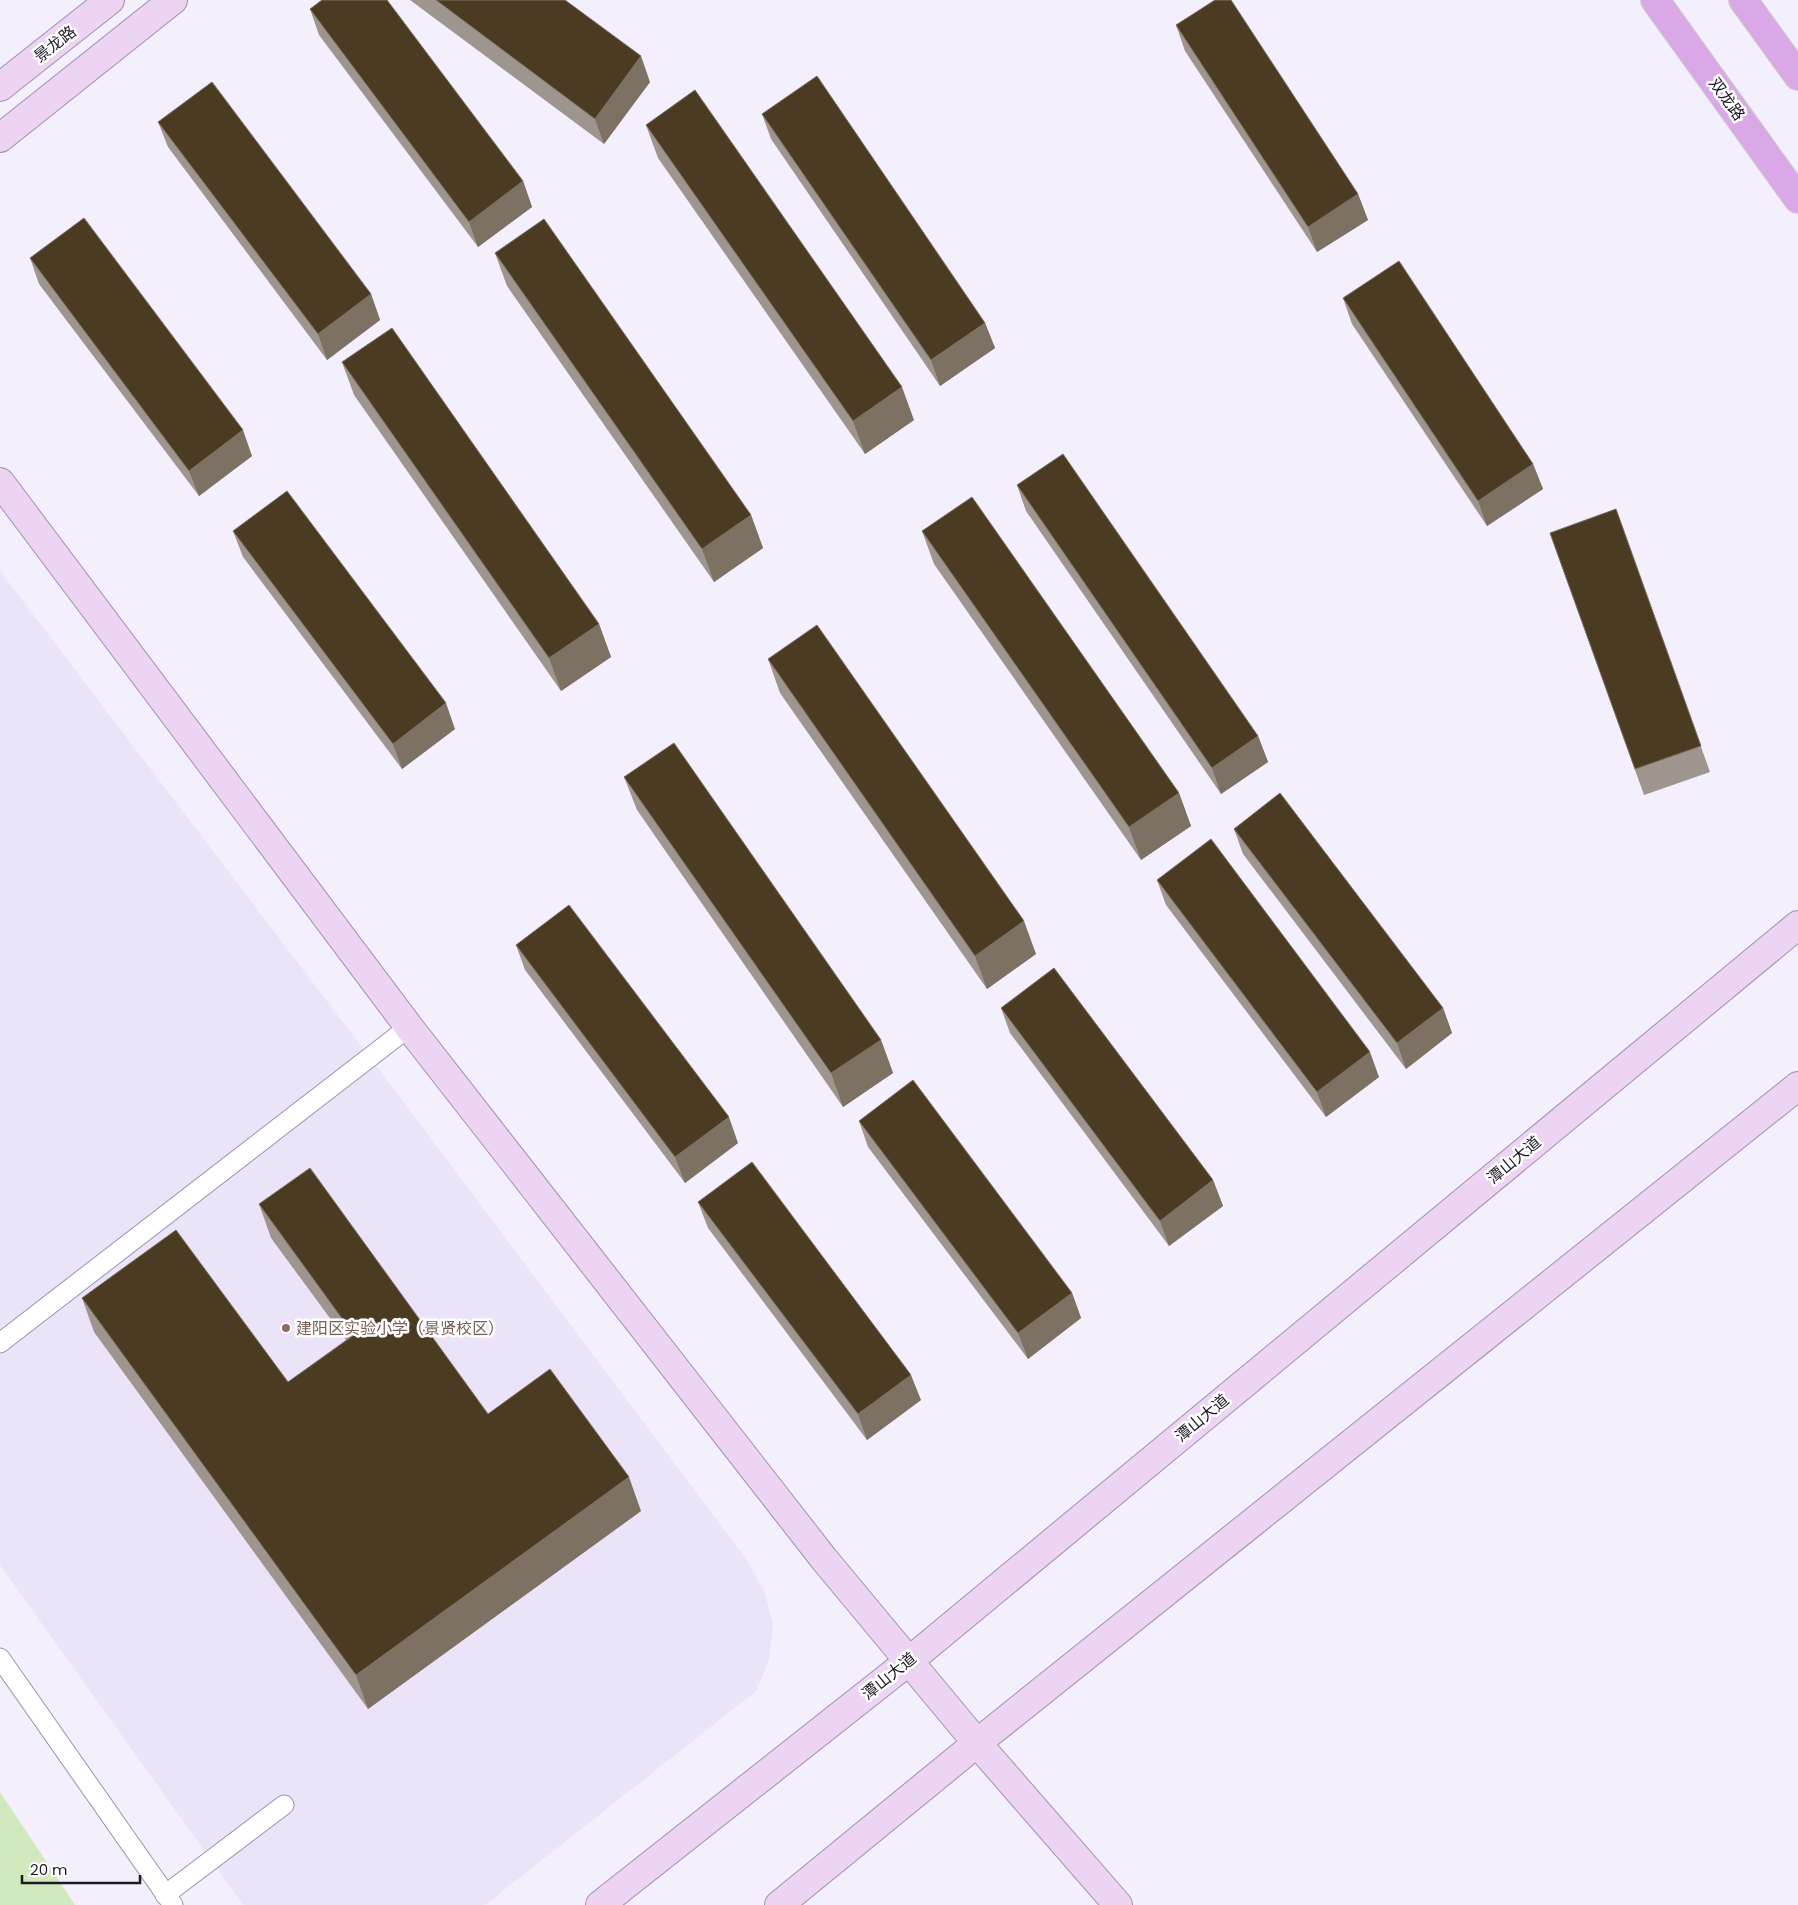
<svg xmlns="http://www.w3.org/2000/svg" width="1798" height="1905" font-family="Poppins,'Noto Sans SC',sans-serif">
<rect width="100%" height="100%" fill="#f3effc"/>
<path fill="#ebe3f8" d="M0,571L396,1092L749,1563L765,1594L773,1625L769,1660L756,1691L485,1905H243L0,1565Z"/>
<path fill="#d2e9bd" d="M0,1792L75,1905H0Z"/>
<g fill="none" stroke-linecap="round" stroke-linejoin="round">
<defs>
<path id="lane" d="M0,1343L409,1027
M0,1658L173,1905
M165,1895L284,1805"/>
<path id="secondary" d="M0,87L110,0
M0,138L173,0
M0,482L409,1027L824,1559L977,1743L1118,1905
M600,1905L909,1661L1798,925
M779,1905L977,1743L1798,1086"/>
<path id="primary" d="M1655,0L1798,199
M1743,0L1798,76"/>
</defs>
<use href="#lane" stroke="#9c92b0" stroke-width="21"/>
<use href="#secondary" stroke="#9c92b0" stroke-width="30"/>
<use href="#primary" stroke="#d2d1d3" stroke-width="30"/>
<use href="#lane" stroke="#fff" stroke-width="19"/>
<use href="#secondary" stroke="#edd4f3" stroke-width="28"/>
<use href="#primary" stroke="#dba8e7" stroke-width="28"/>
</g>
<path fill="#9f958f" d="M410,0H565L650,82L604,144Z
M310,9L523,181L532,207L478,247L319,35Z
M1176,25L1358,194L1368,220L1317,252L1185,51Z
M762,114L985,323L995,348L940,386L771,139Z
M158,122L371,294L380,320L327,360L168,147Z
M646,125L914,420L865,454L658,158Z
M495,253L751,515L763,548L714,582L507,286Z
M30,258L252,456L199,496L39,284Z
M1343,298L1533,464L1543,489L1487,526L1352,324Z
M342,362L599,624L611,657L561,691L354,395Z
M1017,485L1258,736L1268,762L1221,794L1026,511Z
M1616,509L1710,772L1644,795L1550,533Z
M233,531L455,729L402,769L243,557Z
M922,531L1179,793L1191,826L1141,860L934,564Z
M768,659L1036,954L987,989L780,693Z
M624,777L881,1040L893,1073L843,1107L637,810Z
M1234,829L1443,1008L1452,1033L1406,1069L1243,854Z
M1157,880L1379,1077L1326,1117L1166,905Z
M516,945L738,1143L685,1183L525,970Z
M1001,1008L1213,1180L1223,1206L1169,1246L1010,1033Z
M859,1121L1072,1293L1081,1318L1028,1359L868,1147Z
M698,1202L921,1400L867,1440L708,1228Z
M259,1204L488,1414L641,1511L368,1709L94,1332L82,1298L288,1382L346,1340L271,1238Z"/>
<path fill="#7d7163" d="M641,56L650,82L604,144L595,119Z
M523,181L532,207L478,247L469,222Z
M1358,194L1368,220L1317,252L1308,227Z
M371,294L380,320L327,360L318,334Z
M985,323L995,348L940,386L931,360Z
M902,387L914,420L865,454L853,421Z
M243,430L252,456L199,496L189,471Z
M1533,464L1543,489L1487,526L1478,501Z
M751,515L763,548L714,582L702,549Z
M599,624L611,657L561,691L549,658Z
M446,703L455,729L402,769L393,744Z
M1258,736L1268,762L1221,794L1212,768Z
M1179,793L1191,826L1141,860L1129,827Z
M1024,921L1036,954L987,989L975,956Z
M1443,1008L1452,1033L1406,1069L1397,1043Z
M881,1040L893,1073L843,1107L831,1073Z
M1370,1052L1379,1077L1326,1117L1317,1092Z
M729,1117L738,1143L685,1183L675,1157Z
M1213,1180L1223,1206L1169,1246L1160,1221Z
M1072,1293L1081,1318L1028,1359L1018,1333Z
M911,1375L921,1400L867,1440L858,1414Z
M629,1477L641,1511L368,1709L356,1675Z"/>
<path fill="#4b3b22" stroke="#7d7163" d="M322,0H387L523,181L469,222L310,9Z
M436,0H565L641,56L595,119Z
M1215,0H1231L1358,194L1308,227L1176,25Z
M817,76L985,323L931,360L762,114Z
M212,82L371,294L318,334L158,122Z
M695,90L902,387L853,421L646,125Z
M84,218L243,430L189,471L30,258Z
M544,219L751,515L702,549L495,253Z
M1399,261L1533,464L1478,501L1343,298Z
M392,328L599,624L549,658L342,362Z
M1063,454L1258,736L1212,768L1017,485Z
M287,491L446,703L393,744L233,531Z
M972,497L1179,793L1129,827L922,531Z
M1616,509L1701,746L1635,769L1550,533Z
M817,625L1024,921L975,956L768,659Z
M674,743L881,1040L831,1073L624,777Z
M1280,793L1443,1008L1397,1043L1234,829Z
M1211,839L1370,1052L1317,1092L1157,880Z
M569,905L729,1117L675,1157L516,945Z
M1054,968L1213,1180L1160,1221L1001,1008Z
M913,1080L1072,1293L1018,1333L859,1121Z
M752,1162L911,1375L858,1414L698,1202Z
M310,1168L488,1414L550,1369L629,1477L356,1675L82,1298L176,1230L288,1382L354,1335L259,1204Z"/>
<circle fill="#8d6e63" stroke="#fff" stroke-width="2" cx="286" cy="1328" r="5"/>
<g text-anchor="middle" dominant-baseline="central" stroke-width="5" stroke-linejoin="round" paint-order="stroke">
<g font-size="16" fill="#1d1924" stroke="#fff">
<text transform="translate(55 44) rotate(-38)">景龙路</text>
<text transform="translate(1727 99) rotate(54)">双龙路</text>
<text transform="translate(1514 1160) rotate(-40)">潭山大道</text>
<text transform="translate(1202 1418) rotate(-40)">潭山大道</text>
<text transform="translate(889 1676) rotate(-39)">潭山大道</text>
</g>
<g font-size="16" fill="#785e54" stroke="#fff" text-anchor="start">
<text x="296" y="1328">建阳区实验小学（景贤校区）</text>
</g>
</g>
<path d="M22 1875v8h118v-8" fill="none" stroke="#1d1924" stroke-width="2.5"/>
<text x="30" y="1875" font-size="15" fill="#1d1924" stroke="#ffffff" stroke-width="4" paint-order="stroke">20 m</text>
</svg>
